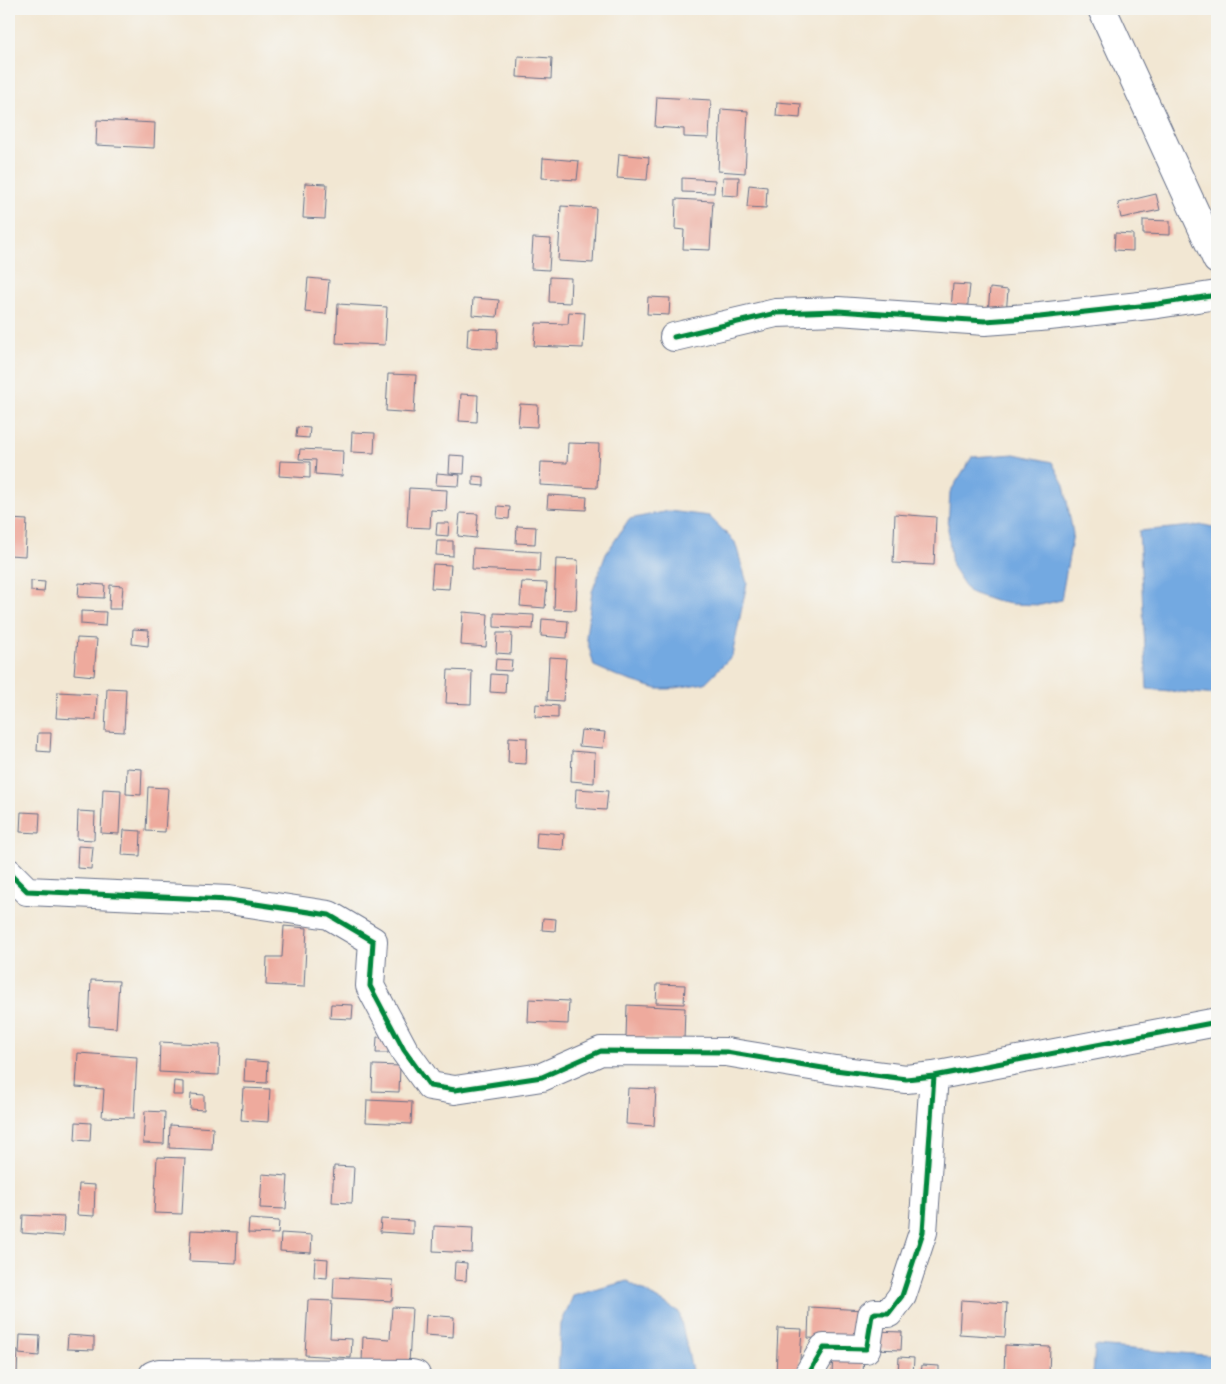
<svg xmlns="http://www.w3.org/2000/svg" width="1226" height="1384" font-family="'Shantell Sans',sans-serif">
<rect width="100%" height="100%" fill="#f6f6f2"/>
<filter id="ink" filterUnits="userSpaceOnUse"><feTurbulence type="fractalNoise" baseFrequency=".02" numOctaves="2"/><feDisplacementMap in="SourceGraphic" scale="10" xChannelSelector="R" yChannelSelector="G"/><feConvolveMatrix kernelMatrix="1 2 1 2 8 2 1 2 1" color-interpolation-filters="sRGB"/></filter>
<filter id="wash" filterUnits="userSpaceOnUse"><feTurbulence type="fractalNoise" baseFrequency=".0096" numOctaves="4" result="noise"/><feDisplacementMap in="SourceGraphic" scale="20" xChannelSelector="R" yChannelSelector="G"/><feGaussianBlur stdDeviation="1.12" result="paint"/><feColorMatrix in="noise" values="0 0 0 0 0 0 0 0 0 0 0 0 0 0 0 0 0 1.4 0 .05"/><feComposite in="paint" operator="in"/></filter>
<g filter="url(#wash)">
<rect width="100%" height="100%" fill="#f2e7d3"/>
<path fill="#73a9e1" stroke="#476ca0" d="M1015,454L1052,462L1064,485L1073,534L1061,600L1041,605L1011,604L995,601L969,592L952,566L948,529L950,492L972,457Z
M669,511L709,516L735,542L747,583L732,656L705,683L670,689H657L622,678L594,666L586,636L592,592L606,554L629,519Z
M1204,525L1217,528V695L1147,689L1139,531Z
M627,1281L679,1312L693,1375H558L561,1324L573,1296Z
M1095,1346L1217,1356V1375H1093Z"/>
<g id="blocks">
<path fill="#eeaa9d" d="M518,56L552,58L551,79L517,77Z
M657,97L711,100L709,138L684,137V129L655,127Z
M777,102L801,104L800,118L776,116Z
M721,109L748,111L745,173L718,171Z
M97,120L155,123L154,148L96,145Z
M619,154L649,157L647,180L617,178Z
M543,158L579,161L577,180L542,178Z
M723,177H739L738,196L722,195Z
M682,178L715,180L714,193L682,192Z
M305,183L327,184L325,219L303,218Z
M749,185L767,187L766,208L747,207Z
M1156,194L1160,210L1121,218L1118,203Z
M676,199L713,201L710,250L683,249L684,230L675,229Z
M561,206L596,208L593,263L558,261Z
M1143,220L1170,221V235L1143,234Z
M1115,233L1133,234V251L1114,250Z
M533,238L551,239L549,270L531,269Z
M550,277L571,278L570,303L549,302Z
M308,278L329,280L326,314L305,312Z
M953,284L970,285L967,312L951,310Z
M990,288L1008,290L1006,314L988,313Z
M648,297L670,298L669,315L647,314Z
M473,298L499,300L497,317L472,315Z
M338,304L387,307L385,345L336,343Z
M569,312L585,313L583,348L534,346L536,323L568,324Z
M468,328L498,329L497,349L467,347Z
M388,374L416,375L414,413L386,411Z
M461,394L478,395L477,422L459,421Z
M520,404L538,405L537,427L518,426Z
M297,427L310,428L309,438L296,437Z
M352,432L375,433L374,453L351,452Z
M568,443L599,444L597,488L540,485L541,462L567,463Z
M300,449L343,451L342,476L315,474L316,460L299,459Z
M450,455L465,456L464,474L449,473Z
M280,461L310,462V478L279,476Z
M437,473L460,475L459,486L436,485Z
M473,476L484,477V486L473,485Z
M409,488L447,490L446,511L431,510L430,528L407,527Z
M548,495L587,497L586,510L547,508Z
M498,506L510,507L509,519L497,518Z
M460,513L478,514L476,538L458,536Z
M895,514L936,517L934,565L893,563Z
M10,519L27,520L25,556L9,555Z
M437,523H449L448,536L436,535Z
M517,526L536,527L535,544L516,543Z
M437,541H453V556L436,555Z
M473,548L540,552L539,572L472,569Z
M556,559L578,560L576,610L554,609Z
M433,564L451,565L449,589L431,588Z
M31,581L45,582L44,592L31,591Z
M522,582L547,583L545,608L520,606Z
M79,583L105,585L104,598L78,597Z
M110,585L123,586L121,609H109Z
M81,611L106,612L105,626L81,624Z
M463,612L488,614L486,647L461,645Z
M494,613L534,615L533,629L494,627Z
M542,619L568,621L567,638L541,636Z
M133,629L149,630L148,646L132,644Z
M497,633H512L511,654L496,653Z
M77,638L97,639L94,676L74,674Z
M549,657L566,658L563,701L547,700Z
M496,659L512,660L511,671L495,670Z
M448,670L472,671L471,704L446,703Z
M491,674L506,675L505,693L490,692Z
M107,688L126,689L124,732L105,731Z
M58,692L97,694L96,720L56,718Z
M536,704L558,706V718L535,717Z
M581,730L605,732L603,748L579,746Z
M38,733H51L50,752L37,751Z
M509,737L527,738L526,764L508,763Z
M572,751L595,753L594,783L571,781Z
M127,768L142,769L141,795L126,794Z
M148,787L168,788L165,832L146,831Z
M103,789L121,790L119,834L101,833Z
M576,789L608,791L606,810L575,808Z
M78,811L95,812L94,840L77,839Z
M21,812L40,813L39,833L20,832Z
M124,830L141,831L140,856L122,855Z
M537,832L564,834L563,850L536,848Z
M78,846L93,847L91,869L77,868Z
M543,918L556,919L555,931L542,930Z
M284,926L307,928L304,987L266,985L267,957H282Z
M91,980L119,981L116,1028L89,1026Z
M657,984L685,985L684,1004L656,1003Z
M529,999L569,1001L568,1024L528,1022Z
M331,1004L353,1005L352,1019L330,1018Z
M627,1005L685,1008L684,1040L626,1037Z
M377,1037L389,1038L388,1053H376Z
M160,1042L220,1045L219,1075L159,1072Z
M78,1053L137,1057L134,1118L102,1117L104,1089L76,1087Z
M245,1060L268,1062L267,1083L244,1082Z
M373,1065L400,1066L399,1092L372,1091Z
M174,1081L183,1082V1095H173Z
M243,1088L270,1089L268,1122L241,1120Z
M628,1088L656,1089L654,1126L626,1124Z
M191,1094L204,1095V1110L190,1109Z
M367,1100L412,1102L411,1124L366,1122Z
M145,1111L165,1112L164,1144L143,1143Z
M76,1122L91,1123L90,1141L75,1140Z
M170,1125L213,1128L212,1150L169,1148Z
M157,1157L185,1158L182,1214L154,1213Z
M334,1166L354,1167L352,1203L332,1202Z
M262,1174L288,1176L286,1209L260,1208Z
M79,1184L95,1185L94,1216L77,1215Z
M23,1215L64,1217L63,1236L22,1233Z
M249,1219L279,1221L278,1234L248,1233Z
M381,1219L413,1221V1234L380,1232Z
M434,1226L473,1228L472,1253L433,1251Z
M191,1230L237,1232L236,1263L189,1261Z
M281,1233L312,1235L311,1253L280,1251Z
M315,1258L328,1259L327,1278L314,1277Z
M455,1262L467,1263L466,1281L454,1280Z
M334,1277L393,1280L392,1301L333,1298Z
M308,1300L332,1301L330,1338L352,1339L351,1358L305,1355Z
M961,1300L1007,1303L1005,1337L959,1334Z
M392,1307L412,1308L409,1364L362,1362L363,1337L390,1339Z
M809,1307L865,1310L863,1341L808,1338Z
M426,1315L454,1317L453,1337L425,1335Z
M778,1328L802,1329L799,1375H776Z
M874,1331L902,1332L901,1350L874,1349Z
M20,1335L40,1336L39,1356L19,1354Z
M68,1335L94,1337V1350L67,1349Z
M1005,1345L1050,1347L1049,1375H1004Z
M9,1350H18L17,1375H9Z
M833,1352L864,1354L863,1375H832Z
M899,1357L914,1358L913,1375H898Z
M922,1365L939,1366V1375H921Z"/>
</g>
</g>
<g filter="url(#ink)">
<use href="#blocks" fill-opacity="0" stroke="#666f87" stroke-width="1"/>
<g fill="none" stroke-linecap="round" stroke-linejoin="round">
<defs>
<path id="minor" d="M1102,9L1217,260
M674,337L776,313L838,311L985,321L1040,317L1158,304L1217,295
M9,873L27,891L229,900L329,915L373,941L370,986L404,1050L430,1086L455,1090L542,1077L601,1051L726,1052L835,1070L906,1079L934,1076L1217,1022
M153,1375L159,1373L412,1374L416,1375
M808,1375L824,1348L866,1349L867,1346L872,1315L875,1313H889L902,1296L923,1232L934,1076"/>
</defs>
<use href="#minor" stroke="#666f87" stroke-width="30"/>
<use href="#minor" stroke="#fff" stroke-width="28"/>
<defs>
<path id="cycleway" d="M674,337L776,313L838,311L985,321L1040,317L1158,304L1217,295
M9,873L27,891L229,900L329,915L373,941L370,986L404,1050L430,1086L455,1090L542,1077L601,1051L726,1052L835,1070L906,1079L934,1076L1217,1022
M808,1375L824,1348L866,1349L867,1346L872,1315L875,1313H889L902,1296L923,1232L934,1076"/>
</defs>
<use href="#cycleway" stroke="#f6f6f2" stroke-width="8"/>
<use href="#cycleway" stroke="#00873e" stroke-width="5"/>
</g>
</g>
<rect width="1226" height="1384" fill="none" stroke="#f6f6f2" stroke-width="30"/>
</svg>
